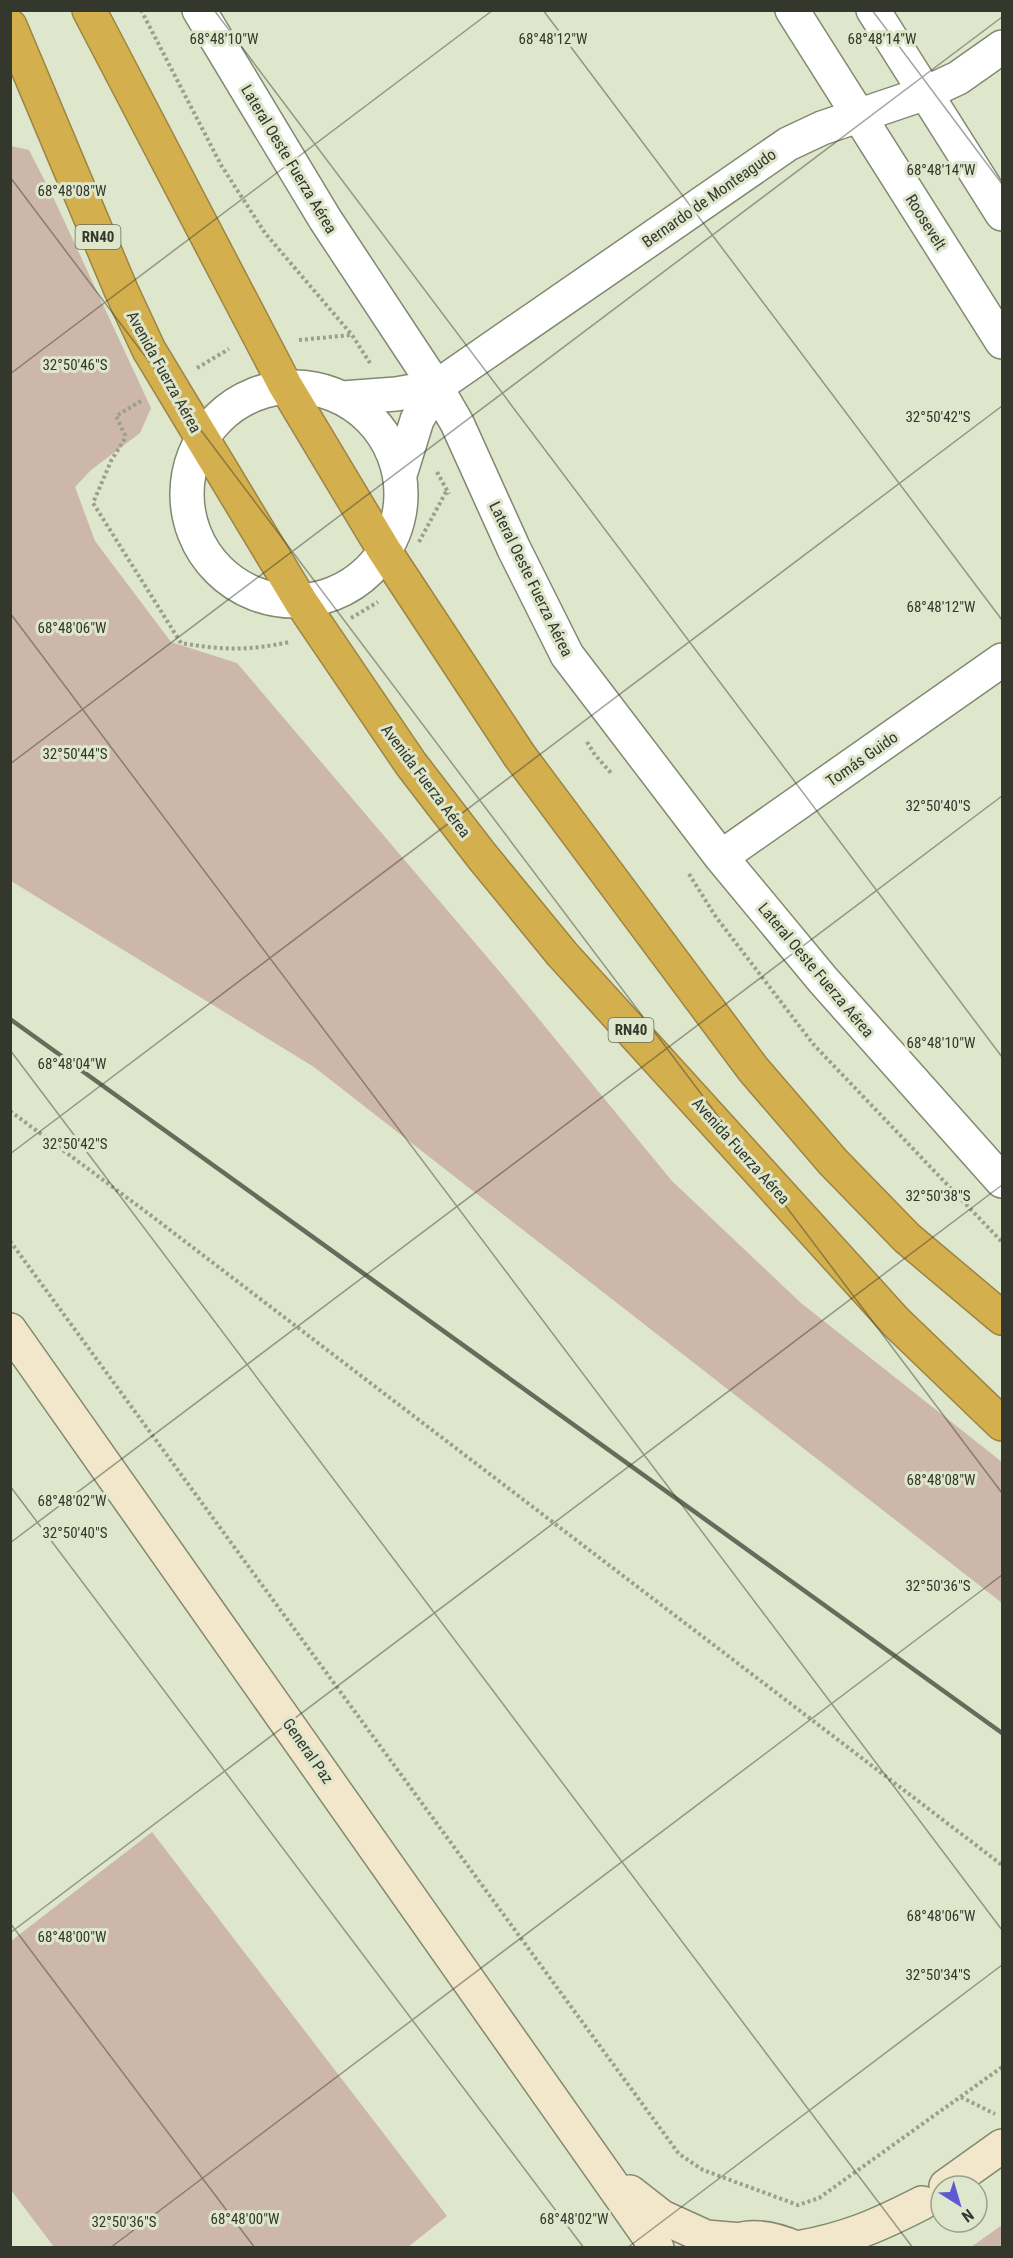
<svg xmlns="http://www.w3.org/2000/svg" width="1013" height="2258" font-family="'Roboto Condensed',sans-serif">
<rect width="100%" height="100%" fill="#dee6cb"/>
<path fill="#ccb7aa" d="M11,146L29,150L54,199L151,408L140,433L91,470L75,487L95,541L171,642L237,663L510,984L672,1181L801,1303L1002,1462V1603L314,1067L11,881Z
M152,1832L447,2216L408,2247H54L11,2190V1941Z
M1002,2225V2247H971Z"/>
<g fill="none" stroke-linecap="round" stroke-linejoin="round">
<defs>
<path id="street" d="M199,10L325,219L436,387L457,423L514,549L567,655L721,857L823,980L1002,1181
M792,10L1002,342
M873,10L1002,214
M187 494a107 107 0 1 1 214 0a107 107 0 1 1-214 0Z
M342,398L396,394L436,387L788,144L822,128L926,93L958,78L1002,47
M400,475L417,420L436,387
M721,857L1002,660"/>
<path id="secondary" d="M10,1330L657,2248
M946,2186L1002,2146
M630,2192L662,2217L706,2237L741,2240
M723,2248C745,2231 773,2238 796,2248
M797,2248C847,2239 877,2226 922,2203"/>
<path id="highway" d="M89,10L285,385L384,550L519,755L753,1069L833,1162L907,1238L1002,1318
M10,26L121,290L149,350L301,602L411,764L481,855L562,954L896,1322L1002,1424"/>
</defs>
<use href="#street" stroke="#828970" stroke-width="36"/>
<use href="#secondary" stroke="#828970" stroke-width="36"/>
<use href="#highway" stroke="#9c8542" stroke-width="36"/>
<path stroke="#9aa08c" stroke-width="4" stroke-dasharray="3 3" stroke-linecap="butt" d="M141,10L221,165L265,233L352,335L370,363
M299,340L351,335
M197,368L229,349
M141,401L116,416L125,435L124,440L111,461L93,503L181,643C221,650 249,651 289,642
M437,472L449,494
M419,542L447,490
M351,618L378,602
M587,742L595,755L612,774
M689,874L716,917L814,1045L1002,1242
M10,1111L149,1214L1002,1865
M10,1241L679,2154L703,2170L798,2205L819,2198L1002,2067
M961,2097L995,2114"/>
<use href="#street" stroke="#fff" stroke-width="33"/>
<use href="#secondary" stroke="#f2e7ca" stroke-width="33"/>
<use href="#highway" stroke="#d4af4e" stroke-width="33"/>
<path stroke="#676b5b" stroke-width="4.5" d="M10,1019L1002,1733"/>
</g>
<path fill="none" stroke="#34372c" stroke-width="1.5" stroke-opacity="0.45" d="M214,10L1002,1057M543,10L1002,620M872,10L1002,184M10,177L1002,1493M10,374L493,10M10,613L1002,1930M10,764L1002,17M10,1050L913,2248M10,1154L1002,406M10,1486L584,2248M10,1543L1002,796M10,1923L255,2248M10,1933L1002,1185M110,2248L1002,1575M627,2248L1002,1965"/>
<g text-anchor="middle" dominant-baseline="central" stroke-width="6" stroke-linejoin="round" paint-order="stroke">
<g fill="#dee6cb" stroke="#676c5c" stroke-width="1.5">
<rect x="75.5" y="225" width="45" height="24" rx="4.5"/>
<rect x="608.5" y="1018" width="45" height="24" rx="4.5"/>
</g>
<g font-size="15" font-weight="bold" fill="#34372c">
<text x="98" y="237">RN40</text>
<text x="631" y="1030">RN40</text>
</g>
<g font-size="16" fill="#34372c" stroke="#dee6cb">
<text transform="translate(289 159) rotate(59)">Lateral Oeste Fuerza Aérea</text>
<text transform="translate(709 198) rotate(-35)">Bernardo de Monteagudo</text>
<text transform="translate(926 222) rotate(58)">Roosevelt</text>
<text transform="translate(164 372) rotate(61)">Avenida Fuerza Aérea</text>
<text transform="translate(531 579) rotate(64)">Lateral Oeste Fuerza Aérea</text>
<text transform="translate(862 759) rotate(-35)">Tomás Guido</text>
<text transform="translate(426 781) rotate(53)">Avenida Fuerza Aérea</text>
<text transform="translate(816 970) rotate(50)">Lateral Oeste Fuerza Aérea</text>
<text transform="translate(741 1151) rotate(48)">Avenida Fuerza Aérea</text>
<text transform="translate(308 1751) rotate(55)">General Paz</text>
</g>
</g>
<g font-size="15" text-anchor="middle" fill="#34372c" stroke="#dee6cb" stroke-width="6" stroke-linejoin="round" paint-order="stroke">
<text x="224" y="44">68°48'10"W</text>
<text x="553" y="44">68°48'12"W</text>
<text x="882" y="44">68°48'14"W</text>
<text x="941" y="175">68°48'14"W</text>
<text x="72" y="196">68°48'08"W</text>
<text x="75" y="370">32°50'46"S</text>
<text x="938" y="422">32°50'42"S</text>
<text x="941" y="612">68°48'12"W</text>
<text x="72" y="633">68°48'06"W</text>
<text x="75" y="759">32°50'44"S</text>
<text x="938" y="811">32°50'40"S</text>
<text x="941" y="1048">68°48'10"W</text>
<text x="72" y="1069">68°48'04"W</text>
<text x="75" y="1149">32°50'42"S</text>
<text x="938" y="1201">32°50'38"S</text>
<text x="941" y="1485">68°48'08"W</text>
<text x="72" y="1506">68°48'02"W</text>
<text x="75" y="1538">32°50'40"S</text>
<text x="938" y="1591">32°50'36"S</text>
<text x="941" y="1921">68°48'06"W</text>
<text x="72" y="1942">68°48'00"W</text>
<text x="938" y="1980">32°50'34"S</text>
<text x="245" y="2224">68°48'00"W</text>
<text x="574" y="2224">68°48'02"W</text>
<text x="124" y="2227">32°50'36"S</text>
</g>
<rect width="1013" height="2258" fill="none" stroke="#34372c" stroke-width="24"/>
<g transform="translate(959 2204) rotate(143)"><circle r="28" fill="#dee6cb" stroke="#9aa08b" stroke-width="1.5"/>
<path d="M0-4.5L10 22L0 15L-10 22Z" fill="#6059d2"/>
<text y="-9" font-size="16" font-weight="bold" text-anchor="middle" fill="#34372c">N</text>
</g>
</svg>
